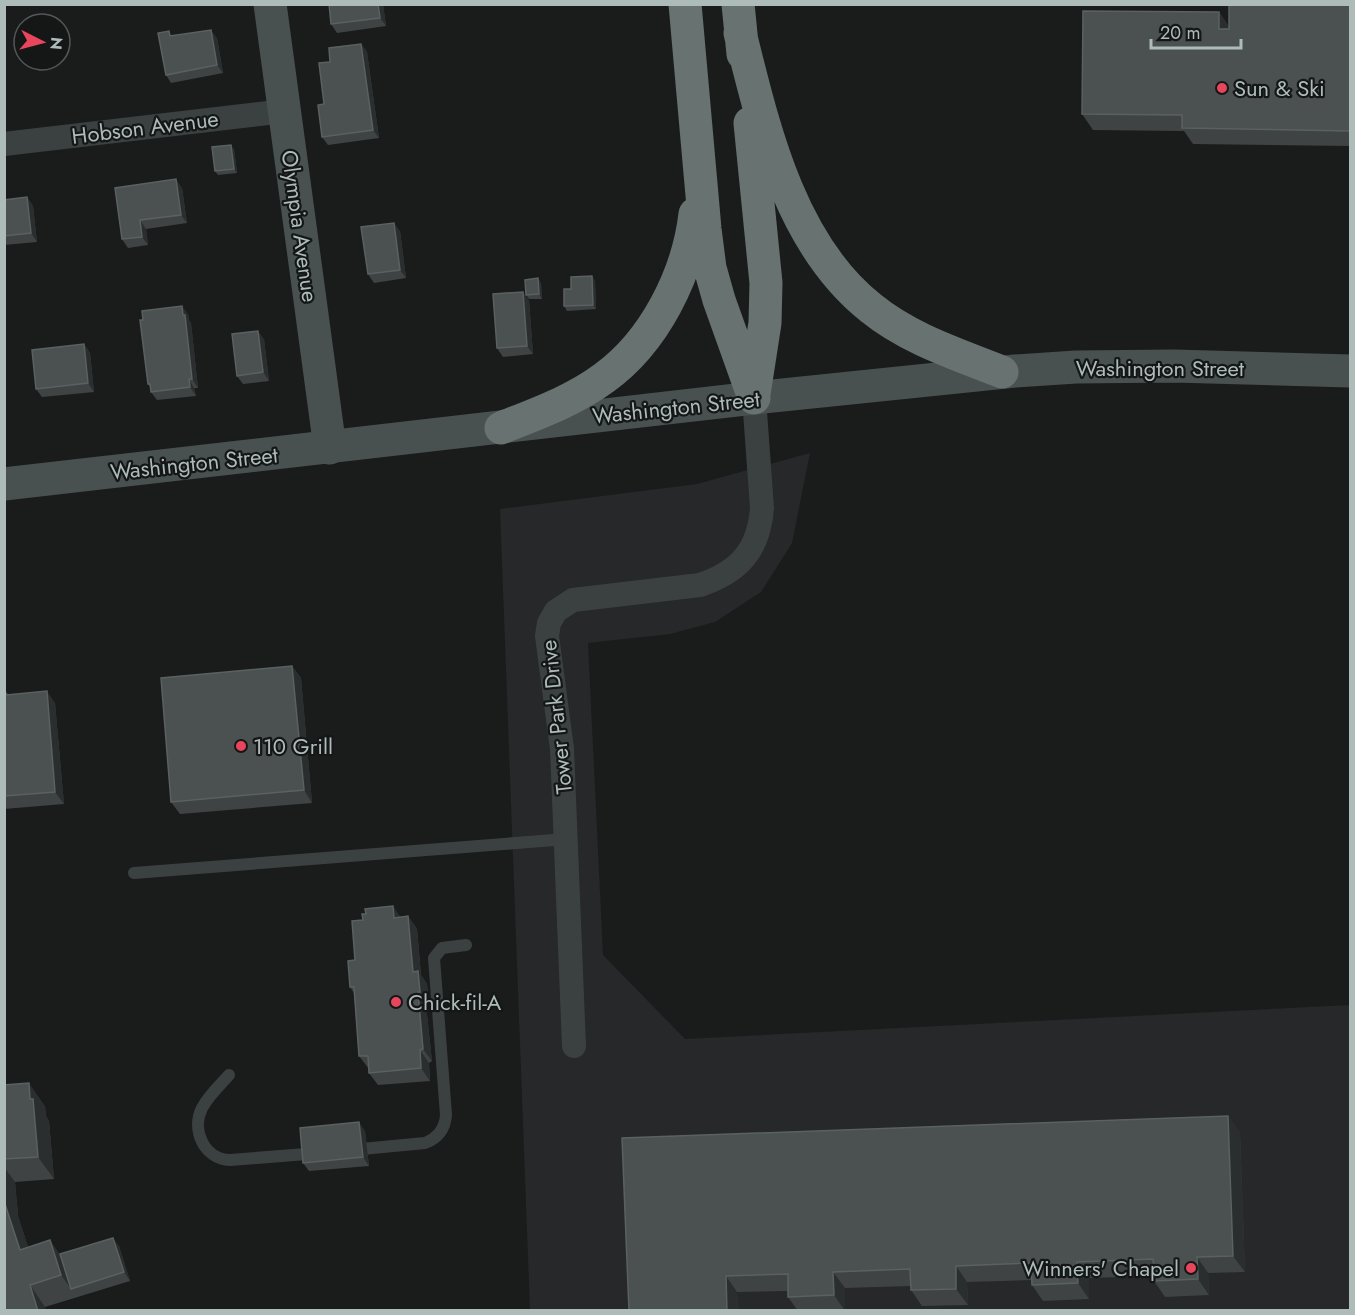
<svg xmlns="http://www.w3.org/2000/svg" width="1355" height="1315" font-family="Jost,sans-serif">
<rect width="100%" height="100%" fill="#1a1c1c"/>
<path fill="#262829" d="M810,453L792,543L761,592L715,622L670,634L588,643L603,955L685,1039L1350,1005V1310H530L500,509L697,484Z"/>
<g fill="none" stroke-linecap="round" stroke-linejoin="round">
<path stroke="#3b4141" stroke-width="12" d="M134,873L567,839
M229,1075C220,1085 209,1095 202,1108C191,1130 204,1159 230,1160L319,1153
M351,1150L425,1143C438,1138 445,1129 446,1115L434,958L442,948L466,945"/>
<path stroke="#3b4141" stroke-width="24" d="M4,144L285,111
M574,1046L562,749L547,636L549,623L556,611L573,600L700,585C739,572 759,550 762,508L754,398"/>
<path stroke="#495150" stroke-width="33" d="M270,4L330,448
M4,484L754,398L1015,371L1076,367L1174,366L1350,371"/>
<path stroke="#687271" stroke-width="33" d="M685,4L705,229L710,268L719,300L754,398
M738,4L743,54
M740,33C764,129 790,244 871,308C909,339 957,354 1002,372
M750,123L766,283L765,323L754,394
M501,428C536,414 573,401 604,378C654,342 688,275 695,214"/>
</g>
<path fill="#3f4344" d="M383,4L386,26L337,33L331,24Z
M1350,4V146L1193,144L1184,131L1093,130L1082,114L1219,12L1229,27Z
M172,35L217,38L223,73L171,83L166,75Z
M361,44L367,52L379,138L328,145L322,137L324,104L330,62Z
M234,149L237,173L218,175L215,171Z
M115,188H182L187,223L146,229L148,245L128,248L122,239Z
M27,197L33,206L37,242L4,245V200Z
M400,231L406,278L374,283L368,274Z
M592,276L595,281L596,309L567,311L564,306L571,289Z
M538,278L541,283L542,299H529L526,295Z
M529,300L533,354L503,357L497,348Z
M188,314L189,320L191,323L198,388H194L196,396L157,400L151,392V388L148,384Z
M264,339L269,381L243,384L237,376Z
M84,344L90,353L94,392L42,397L36,389Z
M292,666L301,678L312,803L180,814L171,802Z
M4,690L8,694L55,703L64,804L4,809Z
M408,916L417,929L421,975L427,984L429,1004L426,1005L432,1061L429,1063L430,1081L378,1085L369,1073V1069L359,1056L354,993L350,987L355,960L401,917Z
M4,1085L45,1106L46,1116L49,1121L54,1179L15,1182L18,1216L28,1247L60,1254L119,1246L130,1281L45,1307L4,1311Z
M1228,1116L1240,1133L1245,1272L1208,1273L1209,1295L1165,1297L1154,1281L1153,1276L1089,1278V1299L1043,1301L1032,1285V1280L967,1282L968,1305L922,1306L911,1290V1286L845,1288V1311H798L788,1297V1291L737,1292L738,1311H629L622,1138Z
M365,1131L369,1166L309,1171L303,1163Z"/>
<path fill="#2b2e2f" d="M378,4H383L386,26L380,18Z
M1219,12L1230,28L1219,29Z
M211,30L217,38L223,73L217,65Z
M361,44L367,52L379,138L373,130Z
M231,145L234,149L237,173L234,169Z
M176,179L182,188L187,223L181,215Z
M27,197L33,206L37,242L31,233Z
M140,220L146,229L148,245L142,237Z
M394,223L400,231L406,278L400,270Z
M592,276L595,281L596,309L593,305Z
M538,278L541,283L542,299L539,294Z
M523,292L529,300L533,354L527,346Z
M182,306L188,314L189,320L191,323L198,388L192,379Z
M258,331L264,339L269,381L263,372Z
M84,344L90,353L94,392L88,383Z
M189,379L194,388L196,396L190,387Z
M292,666L301,678L312,803L304,790Z
M47,691L55,703L64,804L55,792Z
M393,906L402,919L394,918Z
M408,916L417,929L421,975L427,984L429,1004L420,992L413,972Z
M418,992L426,1005L432,1061L423,1049Z
M420,1050L429,1063L430,1081L421,1068Z
M29,1083L45,1106L46,1116L49,1121L54,1179L38,1157L30,1099Z
M1228,1116L1240,1133L1245,1272L1233,1256Z
M359,1122L365,1131L369,1166L363,1157Z
M4,1167L15,1182L18,1216L36,1272L20,1250L4,1201Z
M113,1238L119,1246L130,1281L124,1272Z
M50,1240L66,1263L71,1289L61,1275Z
M1197,1257L1208,1273L1209,1295L1198,1279Z
M1077,1262L1089,1278V1299L1078,1283Z
M956,1266L967,1282L968,1305L956,1289Z
M833,1272L845,1288V1311L834,1295Z
M726,1276L737,1292L738,1311H727Z
M30,1285L45,1307L46,1311H38Z"/>
<path fill="#4b5050" stroke="#5a6161" stroke-width="1.5" d="M329,4H378L380,18L331,24Z
M1229,4H1350V131L1182,128V115L1082,114L1083,11L1219,12V29H1229Z
M211,30L217,65L166,75L158,33L169,31L170,36Z
M361,44L373,130L322,137L318,105L324,104L319,63L330,62L329,48Z
M231,145L234,169L215,171L212,147Z
M176,179L181,215L140,220L142,237L122,239L115,188Z
M27,197L31,233L4,236V200Z
M394,223L400,270L368,274L361,227Z
M592,276L593,305L564,306V289H571V277Z
M538,278L539,294L526,295L525,280Z
M523,292L527,346L497,348L493,294Z
M182,306L183,315H185L192,379H189L190,387L151,392L150,384H148L140,320H143L142,311Z
M258,331L263,372L237,376L232,334Z
M84,344L88,383L36,389L32,350Z
M292,666L304,790L171,802L161,678Z
M4,690H5L6,695L47,691L55,792L4,796Z
M393,906L394,918L408,916L413,972L418,971L420,992H418L423,1049L420,1050L421,1068L369,1073L368,1056H359L354,987H350L348,961L355,960L352,921L363,920L362,914H366L365,909Z
M29,1083L30,1099H33L38,1157L4,1159V1085Z
M1228,1116L1233,1256L1197,1257L1198,1279L1154,1281L1153,1259L1077,1262L1078,1283L1032,1285L1031,1263L956,1266V1289L911,1290L910,1269L833,1272L834,1295L788,1297V1274L726,1276L727,1311H629L622,1138Z
M359,1122L363,1157L303,1163L300,1128Z
M4,1201L20,1250L50,1240L61,1275L30,1285L38,1311H4Z
M113,1238L124,1272L71,1289L60,1254Z"/>
<g fill="#e8465c" stroke="#151717" stroke-width="2">
<circle cx="1222" cy="88" r="6"/>
<circle cx="241" cy="746" r="6"/>
<circle cx="396" cy="1002" r="6"/>
<circle cx="1191" cy="1268" r="6"/>
</g>
<g text-anchor="middle" dominant-baseline="central" stroke-width="4.5" stroke-linejoin="round" paint-order="stroke">
<g font-size="22" fill="#adbbb9" stroke="#151717" text-anchor="start">
<text x="1234" y="88">Sun &amp; Ski</text>
<text x="253" y="746">110 Grill</text>
<text x="408" y="1002">Chick-fil-A</text>
<text x="1179" y="1268" text-anchor="end">Winners' Chapel</text>
</g>
<g font-size="22" fill="#adbbb9" stroke="#151717">
<text transform="translate(145 127) rotate(-7)">Hobson Avenue</text>
<text transform="translate(300 226) rotate(82)">Olympia Avenue</text>
<text x="1160" y="368">Washington Street</text>
<text transform="translate(676 407) rotate(-6)">Washington Street</text>
<text transform="translate(194 463) rotate(-6)">Washington Street</text>
<text transform="translate(556 717) rotate(-96)">Tower Park Drive</text>
</g>
</g>
<rect width="1355" height="1315" fill="none" stroke="#adbbb9" stroke-width="12"/>
<g transform="translate(42 42) rotate(96)"><circle r="28" fill="#151717" stroke="#525958" stroke-width="1.5"/>
<path d="M0-4.5L10 22L0 15L-10 22Z" fill="#e8465c"/>
<text y="-9" font-size="16" font-weight="bold" text-anchor="middle" fill="#adbbb9">N</text>
</g>
<path d="M1151 39v9h90v-9" fill="none" stroke="#adbbb9" stroke-width="3"/>
<text x="1160" y="39" font-size="18" fill="#adbbb9" stroke="#151717" stroke-width="4.5" paint-order="stroke">20 m</text>
</svg>
